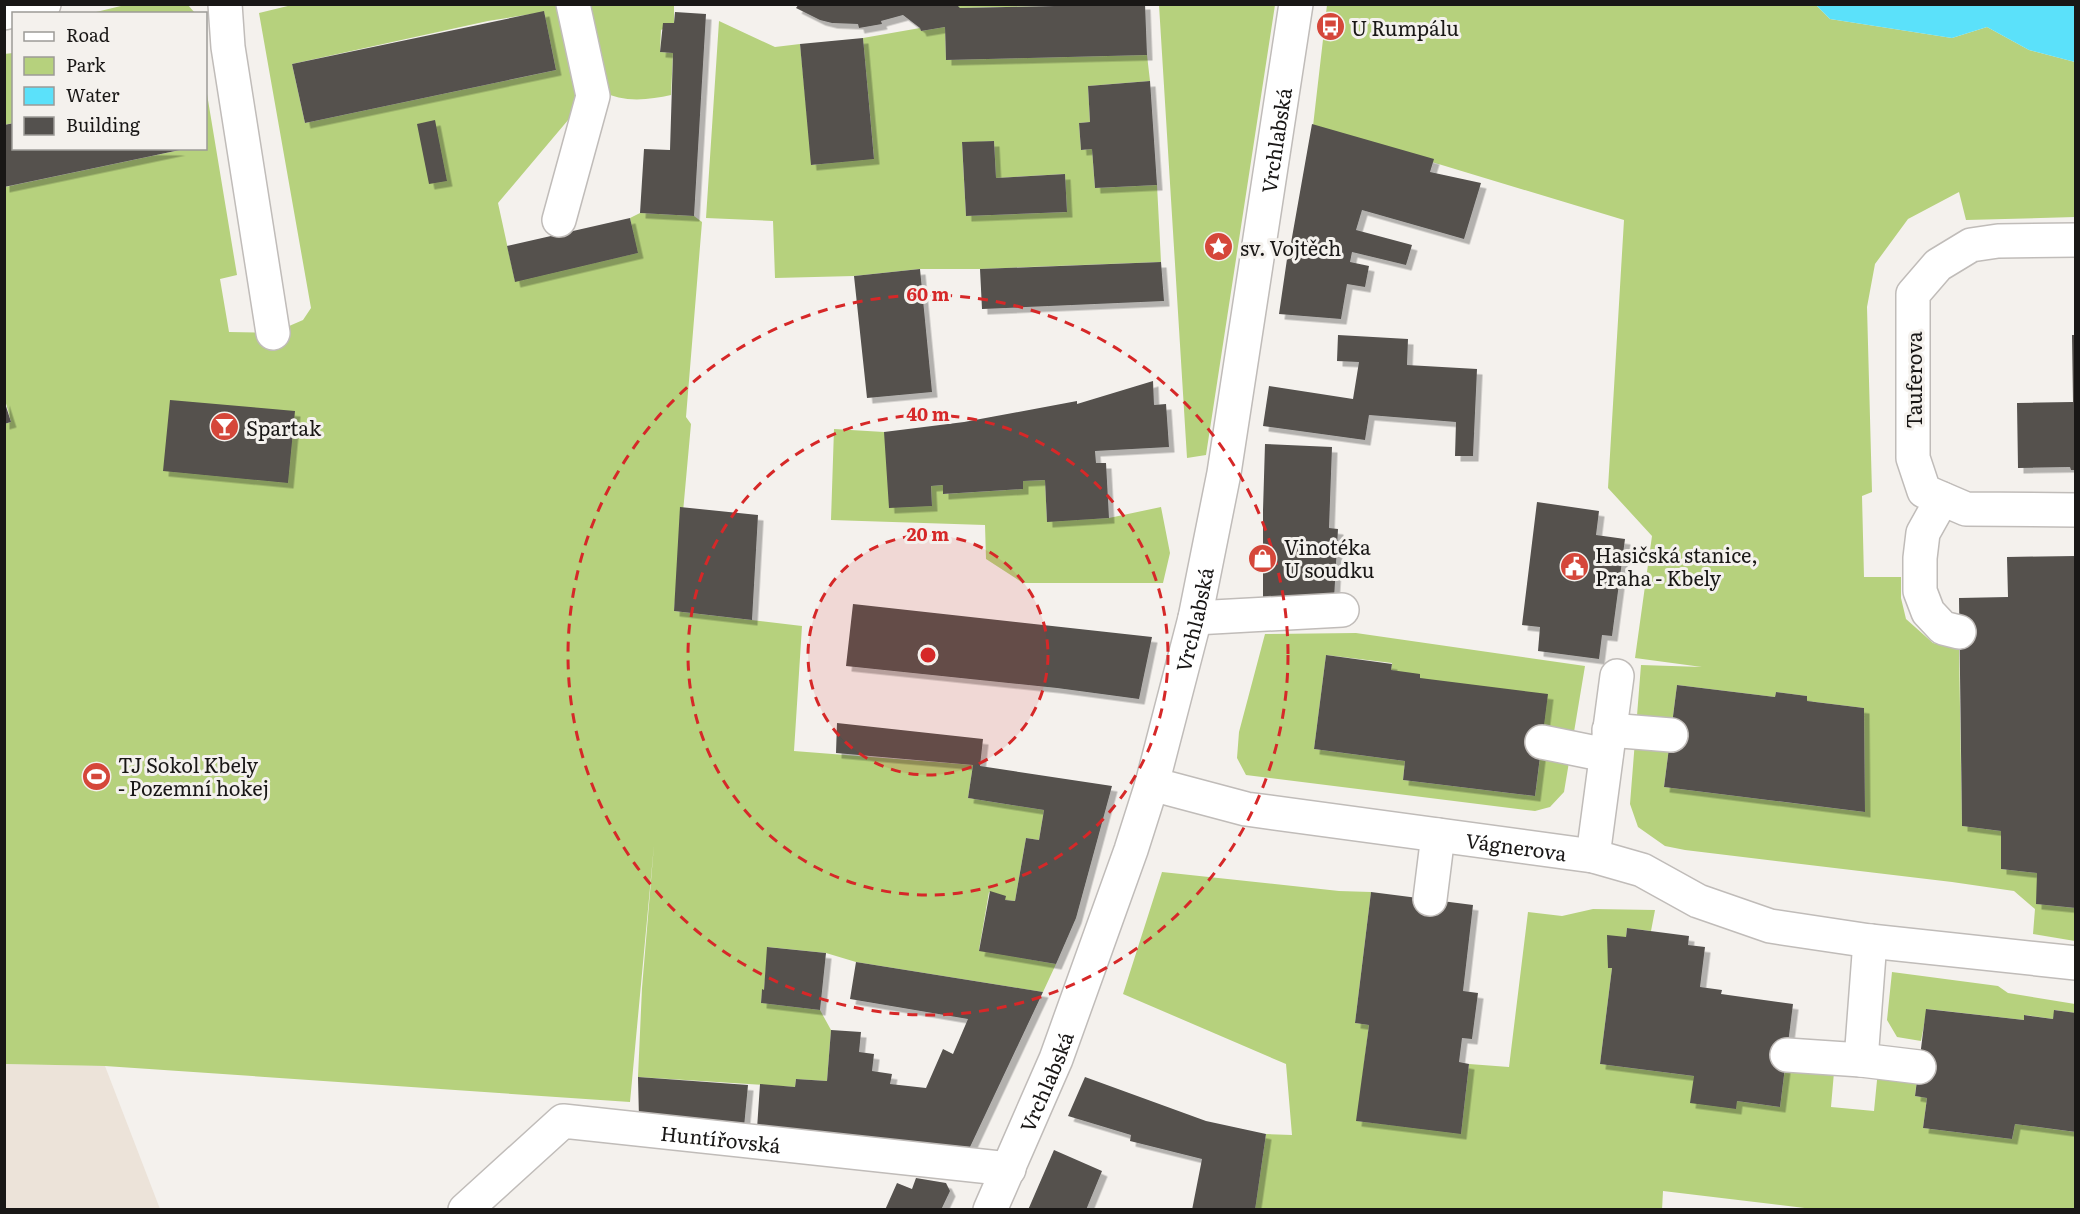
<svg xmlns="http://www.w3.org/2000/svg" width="2080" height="1214" font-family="Literata,serif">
<defs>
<filter id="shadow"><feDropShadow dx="5.5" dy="5.5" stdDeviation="0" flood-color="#0004"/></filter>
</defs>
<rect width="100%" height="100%" fill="#f4f1ed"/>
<path fill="#ece3d9" d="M5,1064L105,1066L160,1209H5Z"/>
<path fill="#b6d17d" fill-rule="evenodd" d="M296,4L562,5L577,80L574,113L498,203L515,281L637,253L630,218L640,213L694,216L702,222L686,417L691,424L674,611L802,626L794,751L973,765L968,798L1044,810L1039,840L1026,838L1015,901L1005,900L989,892L979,950L1056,964L1043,992L856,962L826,953L768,947L764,990H762L761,1003L820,1010L831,1030L827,1081L796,1079L795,1087L638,1077L642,988L654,845L630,1102L105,1066L5,1064L4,424L11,422L4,396L5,187L185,149L206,148V88L237,275L220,279L229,332L273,333L303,320L311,308L259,13ZM544,12L556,70L305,123L292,64L488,21Z
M125,5H188L195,13H92Z
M589,5H674V23L661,30L660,52L673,53L671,95C649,100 622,103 602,91Z
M956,5H1089L960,8Z
M1159,5H1275L1206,455L1187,458Z
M1327,5H1816L1830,19L1952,38L1987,27L2029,50L2075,62V217L1966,220L1959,192L1908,219L1875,264L1867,307L1872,492L1862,496L1864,577H1901V598L1906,619L1933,643L1959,648L1962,826L2001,831V869L2037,873V904L2075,908V941L2033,934L2035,909L2014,891L1952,882L1685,850L1665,846L1638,827L1630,804L1641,665L1702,667L1635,658L1652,536L1608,488L1624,220L1313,126ZM1677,685L1775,697L1776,692L1807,696V701L1864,708L1865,812L1664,787Z
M719,21L775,47L800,44L812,165L874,158L863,38L920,28L921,31L945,27L946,60L1147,55L1150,81L1088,86L1090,122L1079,123L1081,150L1092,149L1095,188L1157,185L1161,262L980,269H920L854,276L775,278L773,221L706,218ZM994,141L996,178L1065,174L1067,212L966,216L962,143Z
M13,53V123L4,125V54Z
M834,429L884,432L932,506L931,486L943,485L944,494L1023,489V481L1045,480L1047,521L1109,518L1161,507L1170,553L1163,583H1023L986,559L985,525L831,520Z
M1356,633L1585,666L1564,792L1550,807L1535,811L1246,775L1237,758L1239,732L1265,634ZM1326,655L1392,663L1391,670L1420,678L1542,742L1535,796L1403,780L1405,761L1314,749Z
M1162,872L1339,891L1371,892L1355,1023L1369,1025L1357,1121L1461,1133L1469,1064L1509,1067L1528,912L1562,916L1593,909L1655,910L1651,931L1627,928L1626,937L1608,968H1612L1600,1064L1694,1076L1737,1101L1780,1107L1784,1075L1787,1065L1834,1072L1831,1107L1874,1111L1878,1070L1917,1078L1915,1096L1927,1098L1923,1128L2012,1139L2015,1124L2075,1132V1209L1821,1210L1663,1191L1662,1210L1255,1209L1266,1134L1292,1135L1286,1064L1123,994Z
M1892,972L1998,986L2008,993L2075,1004V1013L2055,1010L2053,1019L2025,1015L2024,1020L1927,1009L1921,1041L1897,1037L1887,1020Z"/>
<path fill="#5be1fa" d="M1816,5H2075V62L2029,50L1987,27L1952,38L1830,19Z"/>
<path fill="#54514e" filter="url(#shadow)" d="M799,4H956L960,8L1145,4L1147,55L946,60L945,27L921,31L920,28L903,15L881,21L882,24L859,28L858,24L832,23L820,20L796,8Z
M544,11L556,70L305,123L292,64Z
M675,12L706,14L694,216L640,213L644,149L670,150L673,53L660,52L663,23H674Z
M863,38L874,159L811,165L800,44Z
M1150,81L1157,185L1095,188L1092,149L1081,150L1079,123L1090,122L1088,86Z
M435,120L447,181L429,184L417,124Z
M14,123V148L180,150L4,187V125Z
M1312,124L1434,159L1430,172L1481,183L1464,239L1362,210L1356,230L1412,245L1406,265L1352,252L1350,262L1369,266L1365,287L1347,284L1341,319L1279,314L1287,259L1288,260Z
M994,141L996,178L1065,174L1067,212L966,216L962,142Z
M630,218L638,253L515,282L507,246Z
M1161,262L1164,301L982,309L980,269Z
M920,269L932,392L867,398L854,276Z
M1338,335L1408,339L1407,365L1477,369L1473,456H1455L1456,422L1369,415L1365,440L1263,426L1269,386L1353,399L1359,362L1337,361Z
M2072,335H2076V470H2071L2070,467L2018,468L2017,403L2073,402Z
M1153,381L1154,405L1166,404L1169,447L1095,451L1096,463H1106L1109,518L1047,522L1045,480L1023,481V489L943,494V485L931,486L932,506L889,508L884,432L964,422L1077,401V404Z
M4,400L11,422L4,424Z
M170,400L295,411L288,483L163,471Z
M1265,444L1332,447L1329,528L1338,529L1334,599L1263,598V510Z
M1537,502L1599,511L1596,535L1625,539L1612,636L1602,635L1599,659L1538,651L1540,627L1522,625Z
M680,507L758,515L752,620L674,611Z
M2076,556V908L2036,904L2037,873L2001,869V831L1962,826L1959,598L2008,597L2007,557Z
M853,604L1152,637L1139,699L1057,688L846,666Z
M1326,655L1392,664L1391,670L1420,674V678L1548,694L1535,796L1403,780L1405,761L1314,749Z
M1677,685L1775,697L1776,692L1807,696V701L1864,708L1865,812L1664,787Z
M837,723L983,739L980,766L1112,786L1076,918L1056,964L979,951L990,891L1006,896L1005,900L1015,901L1026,838L1039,840L1044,810L968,798L973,765L836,753Z
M1371,892L1473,905L1463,991L1478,993L1472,1039L1462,1038L1459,1062L1469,1064L1461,1134L1356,1121L1369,1025L1355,1023Z
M1627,928L1689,936L1688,945L1705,947L1700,987L1722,990L1721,994L1793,1004L1780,1107L1737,1101L1736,1109L1690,1103L1694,1076L1600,1064L1612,968H1608L1607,935L1626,937Z
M767,947L826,953L820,1010L761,1003L762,989L764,990Z
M856,962L1043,992L970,1147L757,1129L760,1084L795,1087L796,1079L827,1081L831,1030L861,1032L859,1052L874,1054L872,1071L892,1074L890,1084L926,1088L943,1049L953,1054L968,1019L850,999Z
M1926,1009L2024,1020V1015L2053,1019L2054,1010L2076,1013V1132L2015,1124L2012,1139L1923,1128L1927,1098L1915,1096Z
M638,1077L748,1085L744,1127L639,1119Z
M1085,1077L1206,1121L1266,1134L1255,1210H1192L1202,1159L1130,1141L1131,1135L1068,1116Z
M1054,1150L1102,1171L1086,1210H1028Z
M916,1178L946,1183L950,1191L941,1210H885L897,1183L912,1189Z"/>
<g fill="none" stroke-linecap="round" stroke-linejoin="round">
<defs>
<g id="minor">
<path d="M225,4L228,47L273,333"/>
<path d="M4,13L44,4"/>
<path d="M559,220L593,96L573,4"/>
<path d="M2076,240L1998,241L1971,245L1938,265L1913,294V458L1924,491L1966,509L2076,510"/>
<path d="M1942,499L1923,533L1920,558V591L1928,612L1943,628L1959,632"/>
<path d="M1195,618L1342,610"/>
<path d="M1609,730L1671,735"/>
<path d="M1542,742L1606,755"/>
<path id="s1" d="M1152,784L1246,809L1593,856L1642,870L1698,901L1770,926L1870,941L2076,963"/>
<path d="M1593,856L1617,676"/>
<path d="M1430,899L1438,835"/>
<path d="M1787,1055L1861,1060L1870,941"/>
<path d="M1861,1060L1919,1067"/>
<path id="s2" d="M465,1210L563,1121L1009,1169"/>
<path id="s3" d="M990,1210L1056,1059L1131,850L1152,784L1195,618L1224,473L1296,4"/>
</g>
</defs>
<use href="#minor" stroke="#c0bcb9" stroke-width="36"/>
<use href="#minor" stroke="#fff" stroke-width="33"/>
</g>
<circle cx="928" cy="655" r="120" fill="#d62828" fill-opacity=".12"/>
<g fill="none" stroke="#d62828" stroke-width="3" stroke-dasharray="10 8">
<circle cx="928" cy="655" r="120"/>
<circle cx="928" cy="655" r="240"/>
<circle cx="928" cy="655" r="360"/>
</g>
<defs>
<symbol id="bus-disc" viewBox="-11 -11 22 22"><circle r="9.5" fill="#d5473a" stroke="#f4f1ed"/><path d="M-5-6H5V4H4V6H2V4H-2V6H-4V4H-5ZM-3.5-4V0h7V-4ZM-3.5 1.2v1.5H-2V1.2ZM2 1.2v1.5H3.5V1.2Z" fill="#fff"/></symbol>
<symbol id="sight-disc" viewBox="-11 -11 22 22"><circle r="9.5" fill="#d5473a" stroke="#f4f1ed"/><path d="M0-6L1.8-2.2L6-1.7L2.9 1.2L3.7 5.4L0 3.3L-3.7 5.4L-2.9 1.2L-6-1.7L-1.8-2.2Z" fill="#fff"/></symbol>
<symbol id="bar-disc" viewBox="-11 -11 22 22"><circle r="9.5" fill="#d5473a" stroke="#f4f1ed"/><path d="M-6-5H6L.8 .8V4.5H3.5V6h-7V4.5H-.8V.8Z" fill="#fff"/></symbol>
<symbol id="shop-disc" viewBox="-11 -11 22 22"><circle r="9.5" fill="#d5473a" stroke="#f4f1ed"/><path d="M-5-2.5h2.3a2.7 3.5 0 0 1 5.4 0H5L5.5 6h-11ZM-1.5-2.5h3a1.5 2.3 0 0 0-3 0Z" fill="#fff"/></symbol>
<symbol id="civic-disc" viewBox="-11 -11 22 22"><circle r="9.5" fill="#d5473a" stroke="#f4f1ed"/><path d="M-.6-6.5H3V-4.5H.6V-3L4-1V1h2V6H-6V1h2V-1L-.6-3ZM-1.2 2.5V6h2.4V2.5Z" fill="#fff"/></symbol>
<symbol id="stadium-disc" viewBox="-11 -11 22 22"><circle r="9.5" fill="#d5473a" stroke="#f4f1ed"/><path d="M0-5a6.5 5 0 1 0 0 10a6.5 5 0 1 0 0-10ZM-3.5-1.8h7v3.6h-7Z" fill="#fff"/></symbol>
</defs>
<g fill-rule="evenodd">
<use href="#bus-disc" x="1314" y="10" width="33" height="33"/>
<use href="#sight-disc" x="1202" y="230" width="33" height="33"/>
<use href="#bar-disc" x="208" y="410" width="33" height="33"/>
<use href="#shop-disc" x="1246" y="542" width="33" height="33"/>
<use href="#civic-disc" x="1558" y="550" width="33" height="33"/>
<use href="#stadium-disc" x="80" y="760" width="33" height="33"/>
</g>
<g text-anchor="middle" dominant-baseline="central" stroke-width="6" stroke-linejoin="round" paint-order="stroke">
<g font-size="20" fill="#191716" stroke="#f4f1ed" text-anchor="start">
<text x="1351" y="27">U Rumpálu</text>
<text x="1240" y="247">sv. Vojtěch</text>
<text x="246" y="427">Spartak</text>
<text x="1284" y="546">Vinotéka<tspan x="1284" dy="23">U soudku</tspan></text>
<text x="1595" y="554">Hasičská stanice,<tspan x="1595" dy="23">Praha - Kbely</tspan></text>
<text x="118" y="764">TJ Sokol Kbely<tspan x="118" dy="23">- Pozemní hokej</tspan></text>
</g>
<g font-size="20" fill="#191716" stroke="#f4f1ed">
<text stroke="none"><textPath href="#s3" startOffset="1112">Vrchlabská</textPath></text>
<text transform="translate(1913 380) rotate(-90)">Tauferova</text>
<text stroke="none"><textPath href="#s3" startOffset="626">Vrchlabská</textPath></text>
<text stroke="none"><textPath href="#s1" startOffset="370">Vágnerova</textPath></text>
<text stroke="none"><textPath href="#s3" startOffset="140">Vrchlabská</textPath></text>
<text stroke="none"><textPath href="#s2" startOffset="291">Huntířovská</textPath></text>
</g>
</g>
<circle cx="928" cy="655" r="9" fill="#d62828" stroke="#f4f1ed" stroke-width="3"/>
<g font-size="18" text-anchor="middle" font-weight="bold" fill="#d62828" stroke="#f4f1ed" stroke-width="6" stroke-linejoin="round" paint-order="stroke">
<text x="928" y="301">60 m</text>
<text x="928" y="421">40 m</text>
<text x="928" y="541">20 m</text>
</g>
<rect width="2080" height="1214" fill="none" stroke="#191716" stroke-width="12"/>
<rect x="12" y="12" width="195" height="138" fill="#f4f1ed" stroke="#9c9a97" stroke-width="1.5"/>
<rect x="24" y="32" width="30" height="9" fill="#ffffff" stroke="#9c9a97" stroke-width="1.5"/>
<text x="66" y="42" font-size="18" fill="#191716">Road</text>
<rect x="24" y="57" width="30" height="18" fill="#b6d17d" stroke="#9c9a97" stroke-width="1.5"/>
<text x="66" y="72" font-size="18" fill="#191716">Park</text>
<rect x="24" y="87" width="30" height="18" fill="#5be1fa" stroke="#9c9a97" stroke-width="1.5"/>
<text x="66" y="102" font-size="18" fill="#191716">Water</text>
<rect x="24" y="117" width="30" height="18" fill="#54514e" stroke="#9c9a97" stroke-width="1.5"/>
<text x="66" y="132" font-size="18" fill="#191716">Building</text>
</svg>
